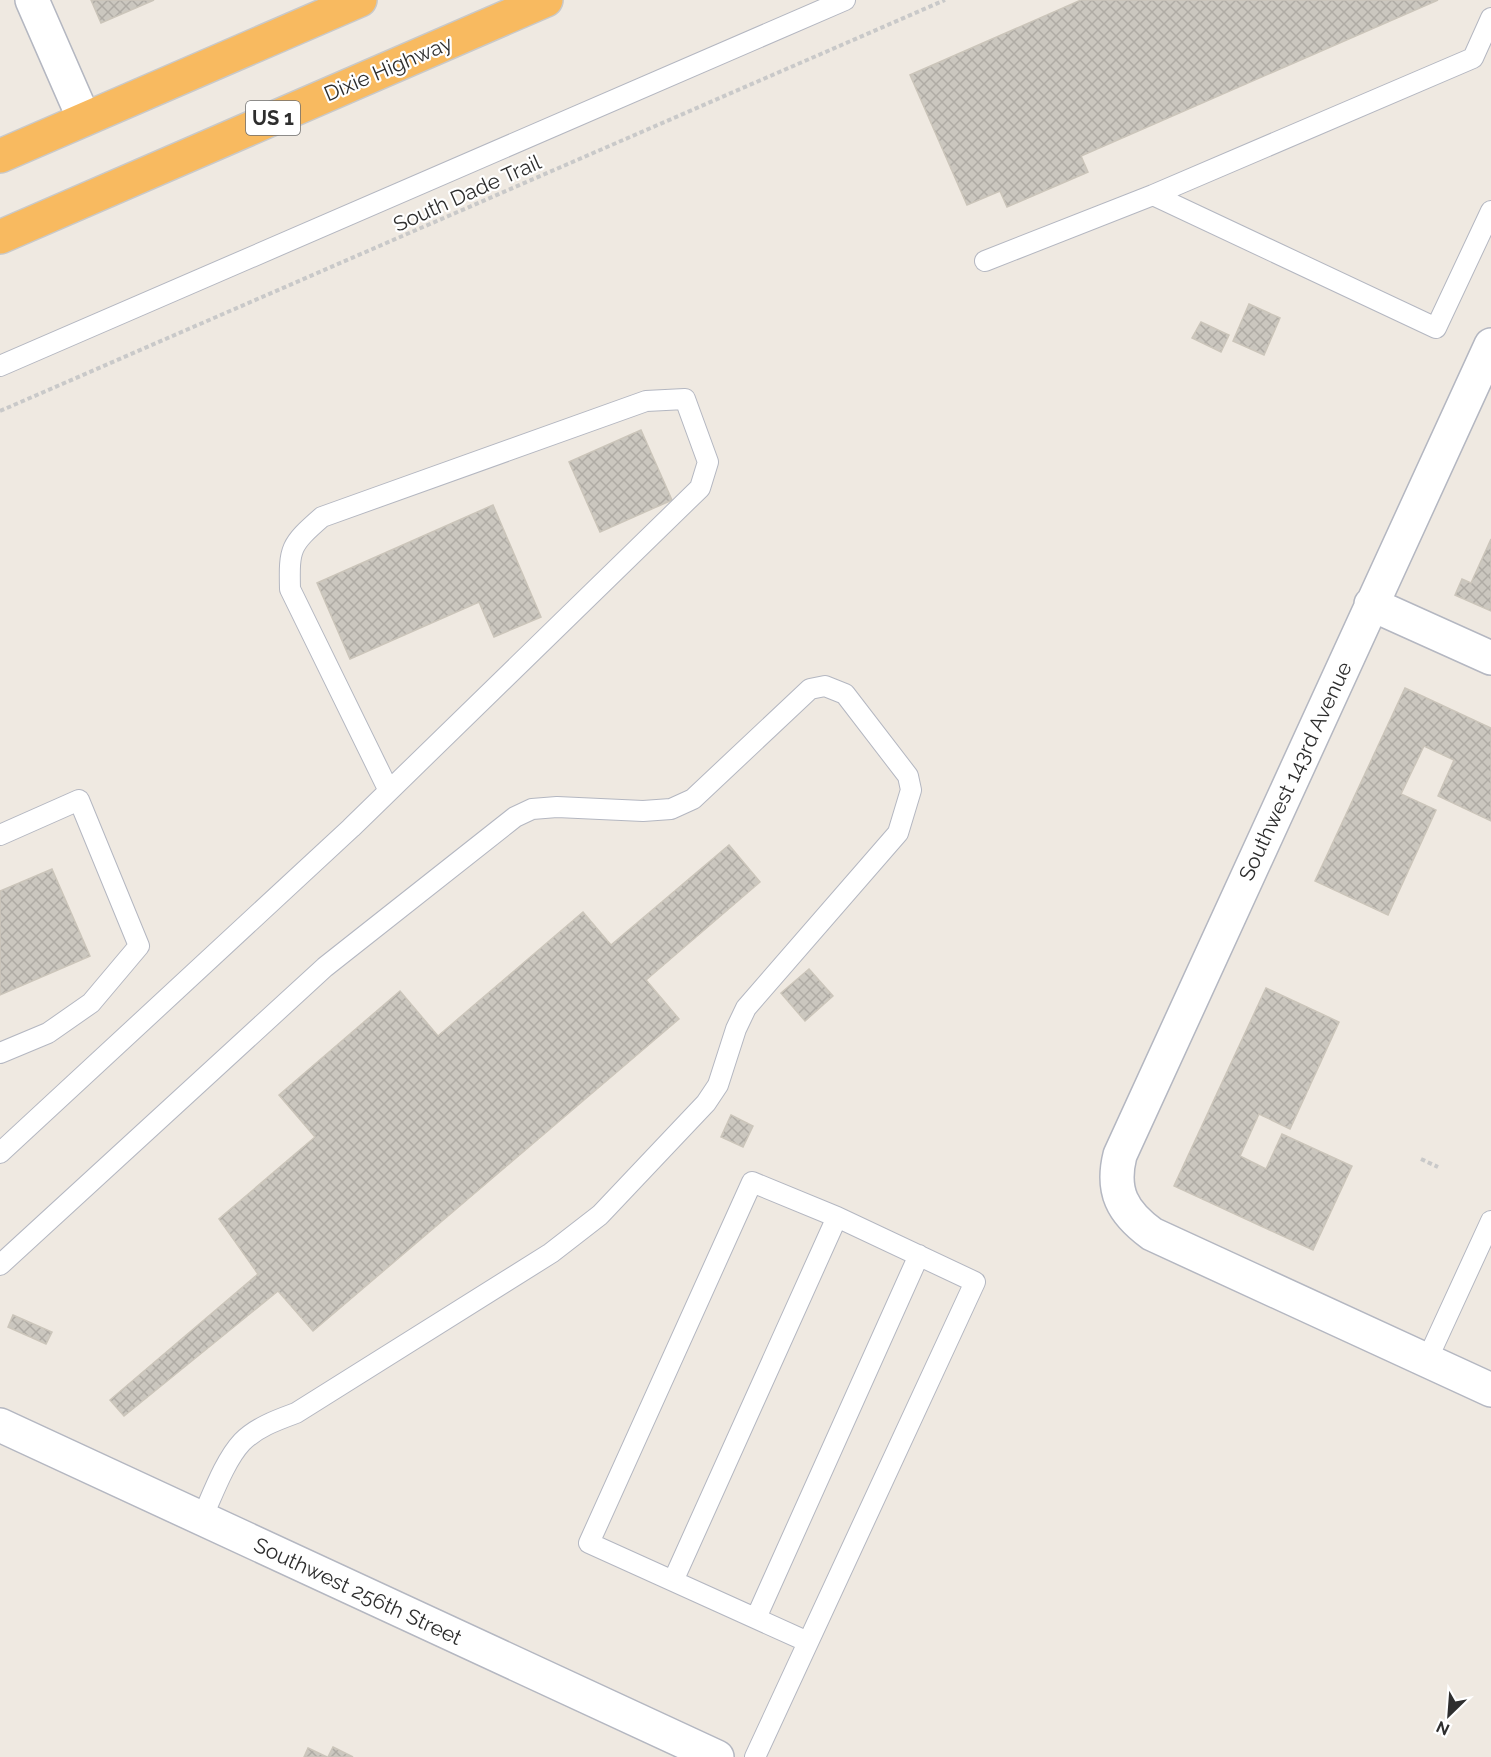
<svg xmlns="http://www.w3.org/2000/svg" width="1491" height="1757" font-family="Raleway,sans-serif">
<defs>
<pattern id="building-cross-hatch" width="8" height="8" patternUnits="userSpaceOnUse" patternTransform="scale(1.5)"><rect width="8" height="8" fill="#cbc7bf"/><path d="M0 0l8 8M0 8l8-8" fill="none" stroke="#afaba4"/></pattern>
</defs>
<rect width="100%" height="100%" fill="#efe9e1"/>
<path fill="url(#building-cross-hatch)" stroke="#cbc5ba" stroke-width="1.5" d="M91,0H154L101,23Z
M1081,0H1438L1081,156L1088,172L1007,207L1000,191L967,205L910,75Z
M1249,304L1280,318L1264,355L1233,341Z
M1201,322L1229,335L1221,352L1192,338Z
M641,430L672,500L600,532L569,462Z
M493,505L541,617L494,637L479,602L350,659L317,583Z
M1491,539V611L1455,595L1462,579L1471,583Z
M1405,688L1491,728V821L1438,796L1454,760L1424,746L1401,794L1436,810L1388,915L1315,881Z
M729,845L760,882L646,980L679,1019L313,1331L278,1291L124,1416L110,1400L258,1274L219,1219L315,1137L279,1095L400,991L438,1036L583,912L611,945Z
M52,869L90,956L0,995V891Z
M809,969L833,996L805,1021L781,993Z
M1266,988L1339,1022L1290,1129L1259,1114L1240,1156L1266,1169L1282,1134L1352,1166L1313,1250L1174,1186Z
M731,1115L753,1126L743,1147L721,1137Z
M13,1315L52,1332L46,1344L8,1327Z
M333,1747L353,1757H328Z
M308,1748L327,1757H304Z"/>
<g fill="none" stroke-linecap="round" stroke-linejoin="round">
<defs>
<path id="service" d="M1153,195L1436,328L1491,211
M985,261L1153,195L1473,58L1491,18
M0,366L845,0
M0,835L79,800L139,946L91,1003L48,1033L0,1053
M0,1153L351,828L389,791L700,488L708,462L685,399L646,401L322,517C290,545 289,548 290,589L389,791
M0,1265L325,967L515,817L532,809L557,807L643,811L671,809L693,799L810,689L825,686L845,694L908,776L911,790L898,833L746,1008L736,1029L718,1085L706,1103L600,1215L551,1253L296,1413C277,1420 257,1427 242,1442C225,1460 212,1496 202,1518
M1427,1360L1491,1221
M673,1581L837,1217
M756,1618L919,1255
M755,1757L975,1282L837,1217L752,1182L589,1543L808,1642"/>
<path id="minor" d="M32,0L84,119
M1491,345L1120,1155C1111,1191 1122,1212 1152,1234L1491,1390
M1371,604L1491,658"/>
<path id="tertiary" d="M0,1425L717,1757"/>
<path id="trunk" d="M0,156L360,0
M0,237L546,0"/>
</defs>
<use href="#service" stroke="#b4b7c1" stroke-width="22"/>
<use href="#minor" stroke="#b4b7c1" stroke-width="36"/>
<use href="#tertiary" stroke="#b4b7c1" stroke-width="36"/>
<use href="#trunk" stroke="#c9c9c9" stroke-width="36"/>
<path stroke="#c9c9c9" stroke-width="4" stroke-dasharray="4.5 3" stroke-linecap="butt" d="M0,411L945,0
M1421,1159L1438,1167"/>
<use href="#service" stroke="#fff" stroke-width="20"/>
<use href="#minor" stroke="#fff" stroke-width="33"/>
<use href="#tertiary" stroke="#fff" stroke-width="33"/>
<use href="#trunk" stroke="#f8ba60" stroke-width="33"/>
</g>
<g text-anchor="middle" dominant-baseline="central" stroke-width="4.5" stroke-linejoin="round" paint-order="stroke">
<rect fill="#fff" stroke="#6d6d6d" stroke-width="1.5" x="246" y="101" width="54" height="34" rx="4.5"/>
<g font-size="20" font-weight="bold" fill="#2e2e2e">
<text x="273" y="118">US 1</text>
</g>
<g font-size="21" fill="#2e2e2e" stroke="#fff">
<text transform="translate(388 68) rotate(-23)">Dixie Highway</text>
<text transform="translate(467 193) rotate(-24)">South Dade Trail</text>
<text transform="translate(1295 771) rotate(-65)">Southwest 143rd Avenue</text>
<text transform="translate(358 1591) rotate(25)">Southwest 256th Street</text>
</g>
</g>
<g transform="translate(1449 1715) rotate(205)" stroke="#ffffff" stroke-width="4.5" paint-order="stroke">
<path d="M0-4.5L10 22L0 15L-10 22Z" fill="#2e2e2e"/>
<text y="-9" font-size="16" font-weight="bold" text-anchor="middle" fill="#2e2e2e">N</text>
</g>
</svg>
